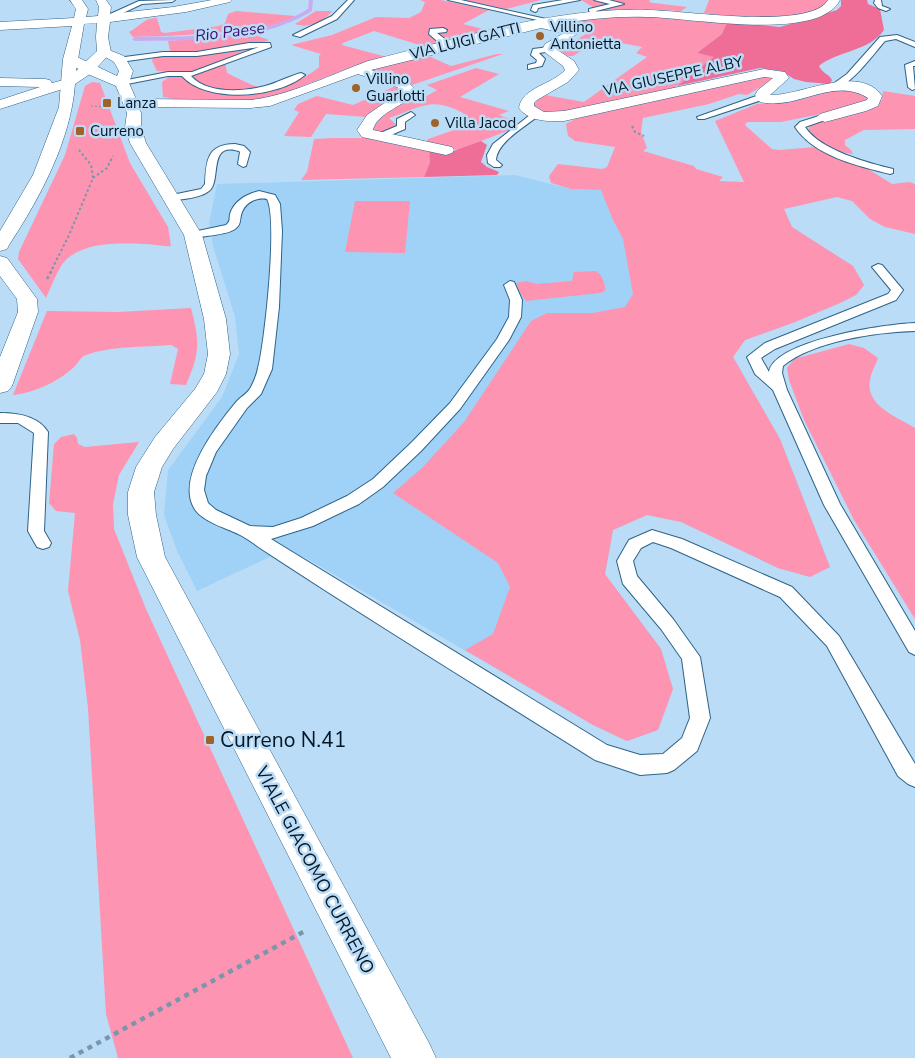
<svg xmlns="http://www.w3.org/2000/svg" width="915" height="1058" font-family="'Nunito Sans',sans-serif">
<rect width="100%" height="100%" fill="#bbdcf6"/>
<path fill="#a0d2f8" d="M515,175L571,189L601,190L784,209L792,227L853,266L864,285L856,295L840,303L795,322L745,340L733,357L780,439L830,567L810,577L778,568L681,522L647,515L613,530L605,574L661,649L673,689L658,730L627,741L593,725L304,557L291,553L272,556L197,591L177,551L164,515L168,470L222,397L239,354L235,317L213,246L209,223L217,184Z"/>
<path fill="#fd94b2" d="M420,0H441L489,10L463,24L487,30V32L426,47L374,31L343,43L342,45L387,57L355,66L271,98L254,101L179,100L163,97L162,82L170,76L169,72L157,71L152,61L153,58L166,55L170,51L168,41L252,34L269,40L228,58L225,61L227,73C236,77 255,88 264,88C280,87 308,78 319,67V56L321,54L291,45L332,35L376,17L409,18L421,12L425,2Z
M464,0H541L506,9Z
M581,0H650L649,2L654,3L687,7L681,11L643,9L601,12Z
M709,0H827C822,25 725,17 704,13Z
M236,11L295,16C273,34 165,36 133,37L129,32C139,27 145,17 157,18L161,32L165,33L219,26L225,23L228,14Z
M316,11H332C324,22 308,29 295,24Z
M626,15L727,22L722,34L697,53L715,57L674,88L557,113H544L534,108L535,101L545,95L584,102L647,57L636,53L642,47L601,39L573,56H568L559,51L589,32L560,25L562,22Z
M497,54H503L409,86L370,70L372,68L426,55L451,66Z
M476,68L499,74L460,97L509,111L499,115L517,122L507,131L458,150L426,142L428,139L457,129L468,116C433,95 424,106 389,118L398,126L385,133L371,129L373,122L413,94L425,97L437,90L427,85Z
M763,76L774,79L747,95L739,94L709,104L643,118L641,132L647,148L643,151L694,166L696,169L723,177L719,181L744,182L715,121L757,104L795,101L835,90L851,89L867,97V102L840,110L781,122H748L745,124L746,126L772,149L779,150L816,147L868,169L892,184L909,182L915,184V234L885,227L870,219L852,201L837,197L784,209L792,227L853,266L864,285L856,295L840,303L795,322L745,340L733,357L780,439L830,567L810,577L778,568L681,522L647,515L613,530L605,574L661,649L673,689L658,730L627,741L593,725L465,650L493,634L510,587L498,563L393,493L422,468L464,422L531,321L547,313H593L625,307L633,294L623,239L613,220L601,190L571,189L551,183L549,176L558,164L602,169L607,167L615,147L575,141L568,136L566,124L577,118Z
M92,82L100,83L130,163L168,227L171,246C163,247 153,244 144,244C119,243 77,241 61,266C55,276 51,287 46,298L18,259L19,252L65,155L85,86Z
M396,86L403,90L401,94L366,117L326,114L311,137L284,136L299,112L294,110L298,104L317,96L353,105Z
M883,91L915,96V129L864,130L845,140V145L851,150L853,154C838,152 817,143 808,131L810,126L817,123L876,105L882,100Z
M333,138H367L429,151L430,162L424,177L301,180L307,172L314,139Z
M355,201H410L405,253L345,252Z
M596,271C602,274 606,285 605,291L600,293L526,301L520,293L516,283L527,281L536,284L572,281L574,272Z
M191,308C200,343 200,352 186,385L170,384L178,349L171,345C145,347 110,346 86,355C80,357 78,364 73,368C58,382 33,393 13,395L47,311L118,312Z
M849,344L864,348L878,358C876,365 871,372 870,380C865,406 897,417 915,428V619L854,520L804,420L789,380L787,368L794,359Z
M74,434L77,438L78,444L85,447L139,442L119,475L113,504L114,529L146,609L353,1058H118L106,1014L88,708L80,640L68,591L75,513L56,511L49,503L54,444L61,437Z"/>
<path fill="#ef6e98" d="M841,0H867L868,4L880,9L884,30C870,51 837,51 819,66C822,73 829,74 832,80L830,84L806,82L794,79L782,71L760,68L677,86L714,57L697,53L722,34L727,22L780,27L837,10L841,6Z
M481,141L487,145L481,162L487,167L499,172L497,175L424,177L430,162L429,151L451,152Z"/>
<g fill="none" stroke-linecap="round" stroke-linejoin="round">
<path fill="#c7adf0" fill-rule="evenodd" d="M309,0H313L312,11C260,43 193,40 135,41L132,39L135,37C192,36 258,40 308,9Z"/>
<defs>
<path id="service" d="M175,0L172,2L142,4L106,21L99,19L139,1Z
M348,0H354L337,19L300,37L293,35L332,16Z
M448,0H461L555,21L551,23Z
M563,0H580L538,8L537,11L535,12L531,10L533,5Z
M594,0H609L624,4L596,11L599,15L595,17L589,11V9L610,4Z
M875,0H881L882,6L890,9L886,11L878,8L874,3Z
M443,28L447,30L446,32L437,33L450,43V47H444L429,34L430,29Z
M897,35L915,42V47L896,39L885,41C875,52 848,90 833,88V84L847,74L880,37Z
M249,43H270L271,47L191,76C207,94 243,92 265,86C277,83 289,76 301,73L305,75C278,98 207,104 182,76H168L122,85L118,83L122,81L168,72H192L259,47L197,56H163L120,62H117V58L163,52H197Z
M549,47L553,49L552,51L539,53L545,59L542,66L528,69V65L536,63L537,60L531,55L533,49Z
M915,61V66H913L915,89L912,90L908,87L905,65Z
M762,94L765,95V99L704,119H698L697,117Z
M535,111L538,112V116C525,127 497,142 496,160L502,165L500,167H494L488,163L487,155L493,144Z
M411,112L415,115L405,122V129L384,138H378V134L397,126V119Z
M825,114L829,117L828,119L805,127C820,150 868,163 893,169V173L890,174C858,166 814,156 795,127L800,122Z
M235,144L244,146L250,152L246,166L243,167L238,164L240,152L239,151C207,141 222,181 209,191C201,198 182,199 171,201L167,200L166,198L167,196L201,189L205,184C206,161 207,144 235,144Z
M259,191L275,195L280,204L282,231L279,307L272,369L261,394L247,408L216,452L206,476L204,490L208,503L216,510L250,526L273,527L301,518L347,496L373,479L411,443L450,403L497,339L509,317L510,300L504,285L510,281L514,282L522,300L521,317L509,340L460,409L421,451L383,487L359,504L313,526L271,539L607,745L640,755L663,754L682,738L690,718L682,659L661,629L623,584L617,561L629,540L652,530L682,539L792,587L839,636L915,764V787L908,784L898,776L827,646L780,597L671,548L653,542L641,548L633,561L637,576L673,619L700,657L710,718L697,751L674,770L667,773L640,775L595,760C484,690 372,622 263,550C256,545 249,540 242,536C228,528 203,523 194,508C176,477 217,425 237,401C242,396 248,393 251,387C254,381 257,374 258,368C265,342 278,219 267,199C257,197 246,202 242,212C239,219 242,224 235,229C227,235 203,236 193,238L187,235L193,232L226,225C231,221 229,219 230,214C234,201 247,194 259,191Z
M878,264L882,265L903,290L896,300L775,349L761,358L769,372C774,340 887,324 915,323V331C877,332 813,341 783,366L782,373L787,390L840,504L915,631V655L909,652L824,505L773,390L755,374L747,357L765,343L888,294L891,290L872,267Z
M0,413C18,413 38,416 48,432L44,531L51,543L49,547L43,549L37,547L28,531L34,433L18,423H0Z"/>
<path id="minor" d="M828,0H840C818,43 688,17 646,17C617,16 587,19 559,24L573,27L578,33L556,49L574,61L579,70L568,82L537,100L534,103V106L544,112L564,111L764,69L785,72L789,78L770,95C801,96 859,63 882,96L878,106L866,111L825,122L820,120L817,117L820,114L867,100L868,98C833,76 797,111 760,102L755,95L758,90L773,78L764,77L564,121C549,122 528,121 519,108C522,87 552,85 565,70L563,66L542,50L545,44L564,33L541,28L371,70L407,81L417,91C406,106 377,112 373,130L452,147L454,150L452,153L446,155L362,137L357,130L367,115L402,91L397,87L358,74L270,106L250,108L139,107L141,113V127L146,143L202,235L226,319L230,354L226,374L217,392L173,449L162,467L154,492L156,515L165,557L429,1043L436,1058H391L137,557L128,515V492L136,467L155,437L195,389L204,374L208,354L204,319L184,235L130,143L125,127L127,113L116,86L83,72L63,59L70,55L75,56L117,76L119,71L114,62L97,52L104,48L124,56L133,71L129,83L136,99L250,100C288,96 333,74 368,61C459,39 553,7 647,10C681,10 811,31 828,0Z
M0,78L45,79L50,80L52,83L67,79L72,80L74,83L72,86L0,109V100L40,87L0,86Z"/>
<path id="tertiary" d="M70,0H82L88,9L86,17L98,16L99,7L96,0H106L111,7L110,14L173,7L212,0H232L230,2L186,12L110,22L108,37L111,52L93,72L75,84C71,140 40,198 9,245L7,249L0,251V231L33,175L59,107L63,59L72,26L0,30V22L74,18L76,9ZM97,23L96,37L97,51L76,71L84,24Z
M0,256L7,258L37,299L38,312L12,386L8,391L0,393V357L18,312L17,299L0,276Z"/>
</defs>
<use href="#service" stroke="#2d6388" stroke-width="2"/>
<use href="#minor" stroke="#2d6388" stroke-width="1"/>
<use href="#tertiary" stroke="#2d6388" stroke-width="1"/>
<path stroke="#7a96ac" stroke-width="1" stroke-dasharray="2 2" stroke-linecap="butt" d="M91,106L104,107"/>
<path stroke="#7a96ac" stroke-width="2" stroke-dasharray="2.5 2.5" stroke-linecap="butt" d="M632,126L635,132L644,136
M93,178L107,168L113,156
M52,269L69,235L93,178L91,165L79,150"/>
<path stroke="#7a96ac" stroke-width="2.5" stroke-dasharray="3 3" stroke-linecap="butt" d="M47,279L53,268"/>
<path stroke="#7a96ac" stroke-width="4.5" stroke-dasharray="5 5" stroke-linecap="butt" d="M70,1058L305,931"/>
<use href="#service" fill="#fff" fill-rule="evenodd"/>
<use href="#minor" fill="#fff" fill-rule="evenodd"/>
<use href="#tertiary" fill="#fff" fill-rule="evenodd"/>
</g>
<g fill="#a06327" stroke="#bbdcf6" stroke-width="2">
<circle cx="540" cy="36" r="5"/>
<circle cx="356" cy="88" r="5"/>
<rect x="102" y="98" width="10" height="10" rx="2.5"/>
<circle cx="435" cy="123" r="5"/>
<rect x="75" y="126" width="10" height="10" rx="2.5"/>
<rect x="205" y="735" width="10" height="10" rx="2.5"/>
</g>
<g text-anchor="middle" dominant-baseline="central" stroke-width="5" stroke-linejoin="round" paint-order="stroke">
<g font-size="15" fill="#021625" stroke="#bbdcf6" text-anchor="start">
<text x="550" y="27">Villino<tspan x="550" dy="17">Antonietta</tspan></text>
<text x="366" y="79">Villino<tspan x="366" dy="17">Guarlotti</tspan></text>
<text x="117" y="103">Lanza</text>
<text x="445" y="123">Villa Jacod</text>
<text x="90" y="131">Curreno</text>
</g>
<g font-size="15" fill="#021625" stroke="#bbdcf6">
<text transform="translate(465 41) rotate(-14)">VIA LUIGI GATTI</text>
<text transform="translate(673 76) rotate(-12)">VIA GIUSEPPE ALBY</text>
</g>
<g font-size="16" font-style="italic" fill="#440e73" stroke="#bbdcf6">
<text transform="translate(230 32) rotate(-7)">Rio Paese</text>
</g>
<g font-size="18" fill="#021625" stroke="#bbdcf6">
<text transform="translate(315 870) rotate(62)">VIALE GIACOMO CURRENO</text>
</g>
<g font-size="21" fill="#021625" stroke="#bbdcf6" text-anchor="start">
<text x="220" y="740">Curreno N.41</text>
</g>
</g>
</svg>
